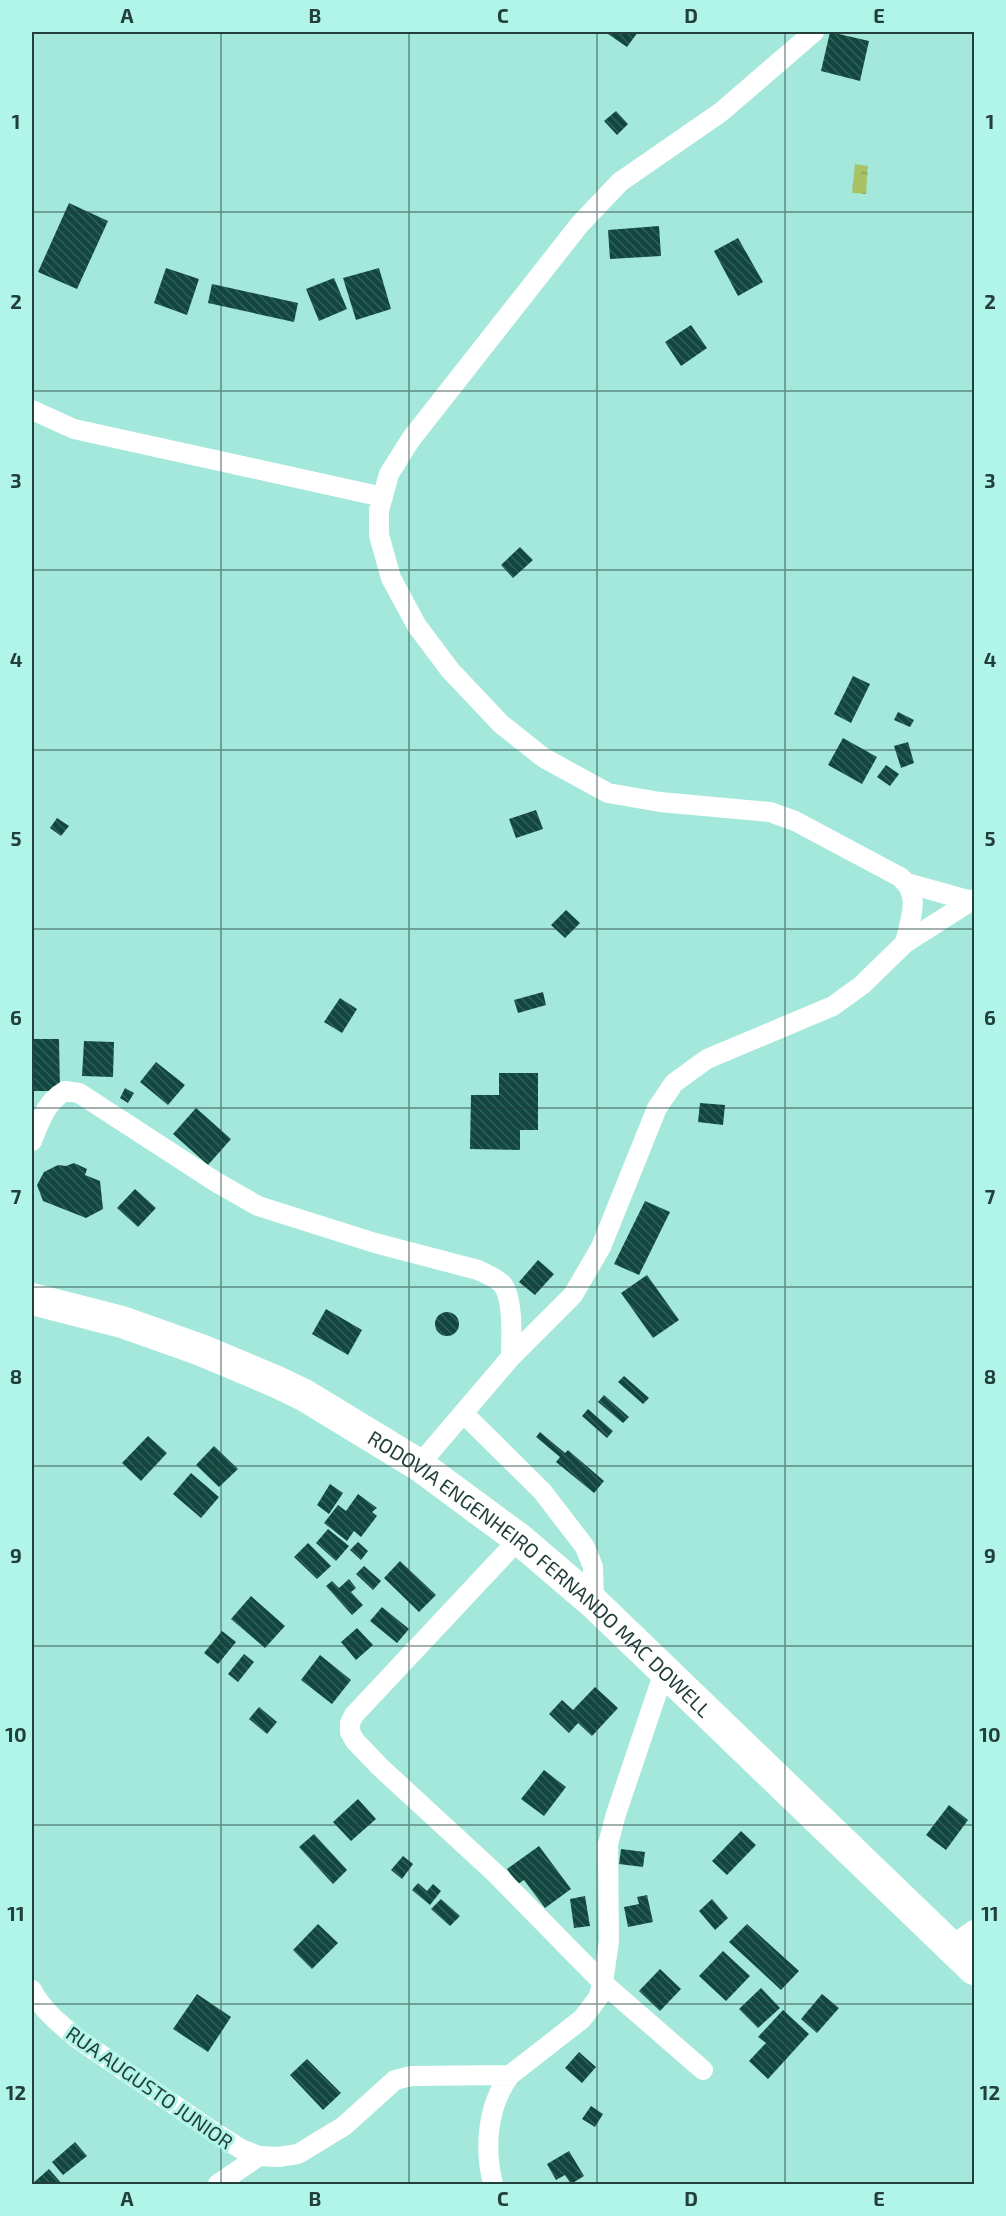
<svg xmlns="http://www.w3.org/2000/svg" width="1006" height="2216" font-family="'Exo 2',sans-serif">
<defs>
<pattern id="water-ripples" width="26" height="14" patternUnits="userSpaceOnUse" patternTransform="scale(1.5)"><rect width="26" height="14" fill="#a9c265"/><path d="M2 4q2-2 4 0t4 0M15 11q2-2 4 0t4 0" fill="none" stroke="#899f54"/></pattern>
<pattern id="building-back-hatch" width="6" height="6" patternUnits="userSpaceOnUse" patternTransform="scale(1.5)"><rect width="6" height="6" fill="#11473f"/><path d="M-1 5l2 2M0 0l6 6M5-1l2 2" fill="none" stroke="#33605a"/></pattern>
</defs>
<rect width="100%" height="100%" fill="#a4e8db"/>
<path fill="url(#water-ripples)" d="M855,164L868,166L866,194L852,193Z"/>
<path fill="url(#building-back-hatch)" d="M605,32H638L627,47Z
M830,32L869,41L860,81L821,71Z
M616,111L628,124L617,135L604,121Z
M69,203L108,221L77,289L38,272Z
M659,226L661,256L610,259L608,230Z
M738,238L763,282L738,296L714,251Z
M166,268L199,279L187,315L154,303Z
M379,268L391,309L356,320L343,278Z
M334,278L347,309L319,321L306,289Z
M212,284L298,303L294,322L208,303Z
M691,325L707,348L681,366L665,342Z
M520,547L533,560L513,578L501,565Z
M853,676L870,684L851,723L834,714Z
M898,712L914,720L910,727L894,720Z
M843,738L877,757L862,784L828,765Z
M908,742L914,763L901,768L894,746Z
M886,765L899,774L890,786L877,777Z
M536,810L543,829L516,838L509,819Z
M57,818L69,826L61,836L50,828Z
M566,910L580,923L565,938L551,925Z
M543,992L546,1005L518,1013L514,1000Z
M340,998L357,1009L342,1033L324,1022Z
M32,1039H59L60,1091H32Z
M84,1041L114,1042L113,1077L82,1076Z
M156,1062L185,1085L168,1105L140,1082Z
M499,1073H538V1130H520V1150L470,1149L471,1095H499Z
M125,1088L134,1093L128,1103L120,1098Z
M700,1103L725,1105L723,1125L698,1122Z
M196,1108L231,1139L208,1165L173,1134Z
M74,1163L87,1169L85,1175L100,1181L103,1209L86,1218L43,1201L37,1185L44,1172L58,1165L66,1166Z
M135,1189L156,1208L138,1227L117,1208Z
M645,1201L670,1212L639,1275L614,1264Z
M538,1260L554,1274L535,1295L519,1282Z
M647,1275L679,1320L653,1338L621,1293Z
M326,1309L362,1330L348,1355L312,1334Z
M435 1324a12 12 0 1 1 24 0a12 12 0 1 1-24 0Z
M624,1376L649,1398L643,1404L618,1382Z
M604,1395L629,1417L623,1423L598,1402Z
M588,1409L613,1431L607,1438L582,1416Z
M540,1432L565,1453L568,1450L604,1481L594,1493L556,1462L560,1457L536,1437Z
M148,1436L167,1453L141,1481L122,1463Z
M214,1446L238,1469L219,1487L196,1465Z
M191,1473L219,1497L201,1518L173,1494Z
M330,1484L343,1493L329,1514L317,1505Z
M358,1494L377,1508L372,1512L377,1516L361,1537L354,1531L347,1541L324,1523L338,1505L346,1511Z
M328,1529L349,1546L336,1561L316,1543Z
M358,1542L368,1551L361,1560L350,1550Z
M308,1543L331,1566L317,1579L294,1557Z
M400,1561L436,1595L419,1612L384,1578Z
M364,1566L381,1581L373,1590L356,1574Z
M349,1579L356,1588L351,1592L363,1605L352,1615L326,1586L332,1581L339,1588Z
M251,1596L285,1626L265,1648L231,1619Z
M382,1607L409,1629L397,1643L370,1621Z
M357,1628L373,1645L356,1660L341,1642Z
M222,1631L236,1642L218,1664L204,1653Z
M244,1654L254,1662L238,1682L228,1674Z
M320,1655L351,1680L332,1704L301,1680Z
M595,1687L618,1708L592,1736L578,1723L569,1733L549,1714L562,1700L573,1710Z
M259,1707L277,1722L267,1734L249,1719Z
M544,1770L566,1787L544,1816L521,1799Z
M358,1799L376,1819L351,1841L333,1822Z
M949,1805L968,1820L946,1850L926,1835Z
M741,1831L756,1845L727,1875L712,1861Z
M314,1834L347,1870L333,1884L299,1847Z
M539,1846L571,1889L545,1908L524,1880L518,1884L507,1869Z
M621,1849L645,1852L643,1867L619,1864Z
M403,1856L413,1864L402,1879L391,1870Z
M418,1883L427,1891L433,1884L441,1891L430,1905L412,1890Z
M647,1895L653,1922L628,1927L624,1907L639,1904L637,1897Z
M585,1896L590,1926L574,1928L570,1899Z
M441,1899L460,1916L450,1926L431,1909Z
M712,1899L728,1918L715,1930L699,1911Z
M318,1924L338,1943L312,1969L293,1950Z
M747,1924L799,1971L781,1990L729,1942Z
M723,1951L750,1976L726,2001L699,1976Z
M660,1969L681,1989L660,2011L639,1991Z
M761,1988L780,2008L758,2028L739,2009Z
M197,1994L231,2017L208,2052L173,2029Z
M822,1994L839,2008L817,2033L801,2019Z
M783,2010L809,2034L768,2079L749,2061L766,2043L758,2037Z
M579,2052L596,2067L582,2083L565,2068Z
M307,2059L341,2093L323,2110L290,2075Z
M591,2106L603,2114L595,2127L582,2119Z
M75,2142L87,2156L63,2175L52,2162Z
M569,2151L584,2176L571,2184L565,2175L556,2180L547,2164Z
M49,2169L62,2184H32Z"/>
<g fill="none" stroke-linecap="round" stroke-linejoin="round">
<path stroke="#fff" stroke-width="20" d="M814,32L721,112L620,182L580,224L411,439L389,474L379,510V535L391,578L417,626L450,670L501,724L544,758L608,793L660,802L770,812L795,821L900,877C922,895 910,919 905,943
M32,410L74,429L383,497
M910,884L971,901
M32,1141C40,1121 46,1102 65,1091L79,1093L216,1182L258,1206L375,1243L478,1270C486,1274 497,1278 503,1285C514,1301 511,1338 511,1357
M463,1413L542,1491L585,1547L593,1567L594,1603
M419,1465L511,1357L573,1295L601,1247L657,1108L674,1083L707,1059L833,1006L862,985L905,943L974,899
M519,1539L354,1715L350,1723V1732L355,1741L380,1767L495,1873L603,1983L703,2070
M951,1946L974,1930
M32,1990C42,2010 61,2025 78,2039L211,2130L241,2149L259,2156L278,2157L298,2154L344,2126L395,2080L411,2076L510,2075
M218,2184L259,2156
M493,2184C484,2148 487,2106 510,2075L582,2019L598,1998L603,1983L609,1941L608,1844L616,1814L665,1669"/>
<path stroke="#fff" stroke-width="32" id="s1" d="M32,1299L122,1322L201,1350L277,1382L304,1395L419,1465L519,1539L594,1603L974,1969"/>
</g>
<path fill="none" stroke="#233f3b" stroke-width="1.5" stroke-opacity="0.55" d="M221,32V2184M409,32V2184M597,32V2184M785,32V2184M32,212H974M32,391H974M32,570H974M32,750H974M32,929H974M32,1108H974M32,1287H974M32,1466H974M32,1646H974M32,1825H974M32,2004H974"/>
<g text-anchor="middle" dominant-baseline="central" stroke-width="6" stroke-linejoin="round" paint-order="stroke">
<g font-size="20" fill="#233f3b" stroke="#b1f5e9">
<text stroke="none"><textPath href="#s1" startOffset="586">RODOVIA ENGENHEIRO FERNANDO MAC DOWELL</textPath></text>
<text transform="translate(150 2087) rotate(35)">RUA AUGUSTO JUNIOR</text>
</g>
</g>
<rect width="1006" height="2216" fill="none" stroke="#b1f5e9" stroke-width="66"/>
<rect x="33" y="33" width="940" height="2150" fill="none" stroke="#233f3b" stroke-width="2"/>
<g font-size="20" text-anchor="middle" font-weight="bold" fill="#233f3b">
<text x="127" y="23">A</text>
<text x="315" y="23">B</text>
<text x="503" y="23">C</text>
<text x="691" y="23">D</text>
<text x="879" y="23">E</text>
<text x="16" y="129">1</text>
<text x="990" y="129">1</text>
<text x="16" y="309">2</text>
<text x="990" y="309">2</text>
<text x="16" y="488">3</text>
<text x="990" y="488">3</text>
<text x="16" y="667">4</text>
<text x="990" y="667">4</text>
<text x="16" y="846">5</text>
<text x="990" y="846">5</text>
<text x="16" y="1025">6</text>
<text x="990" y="1025">6</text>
<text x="16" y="1204">7</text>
<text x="990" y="1204">7</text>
<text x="16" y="1384">8</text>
<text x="990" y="1384">8</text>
<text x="16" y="1563">9</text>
<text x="990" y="1563">9</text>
<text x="16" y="1742">10</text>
<text x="990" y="1742">10</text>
<text x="16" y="1921">11</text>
<text x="990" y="1921">11</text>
<text x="16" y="2100">12</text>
<text x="990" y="2100">12</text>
<text x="127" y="2206">A</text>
<text x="315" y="2206">B</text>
<text x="503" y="2206">C</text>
<text x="691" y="2206">D</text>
<text x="879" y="2206">E</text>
</g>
</svg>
